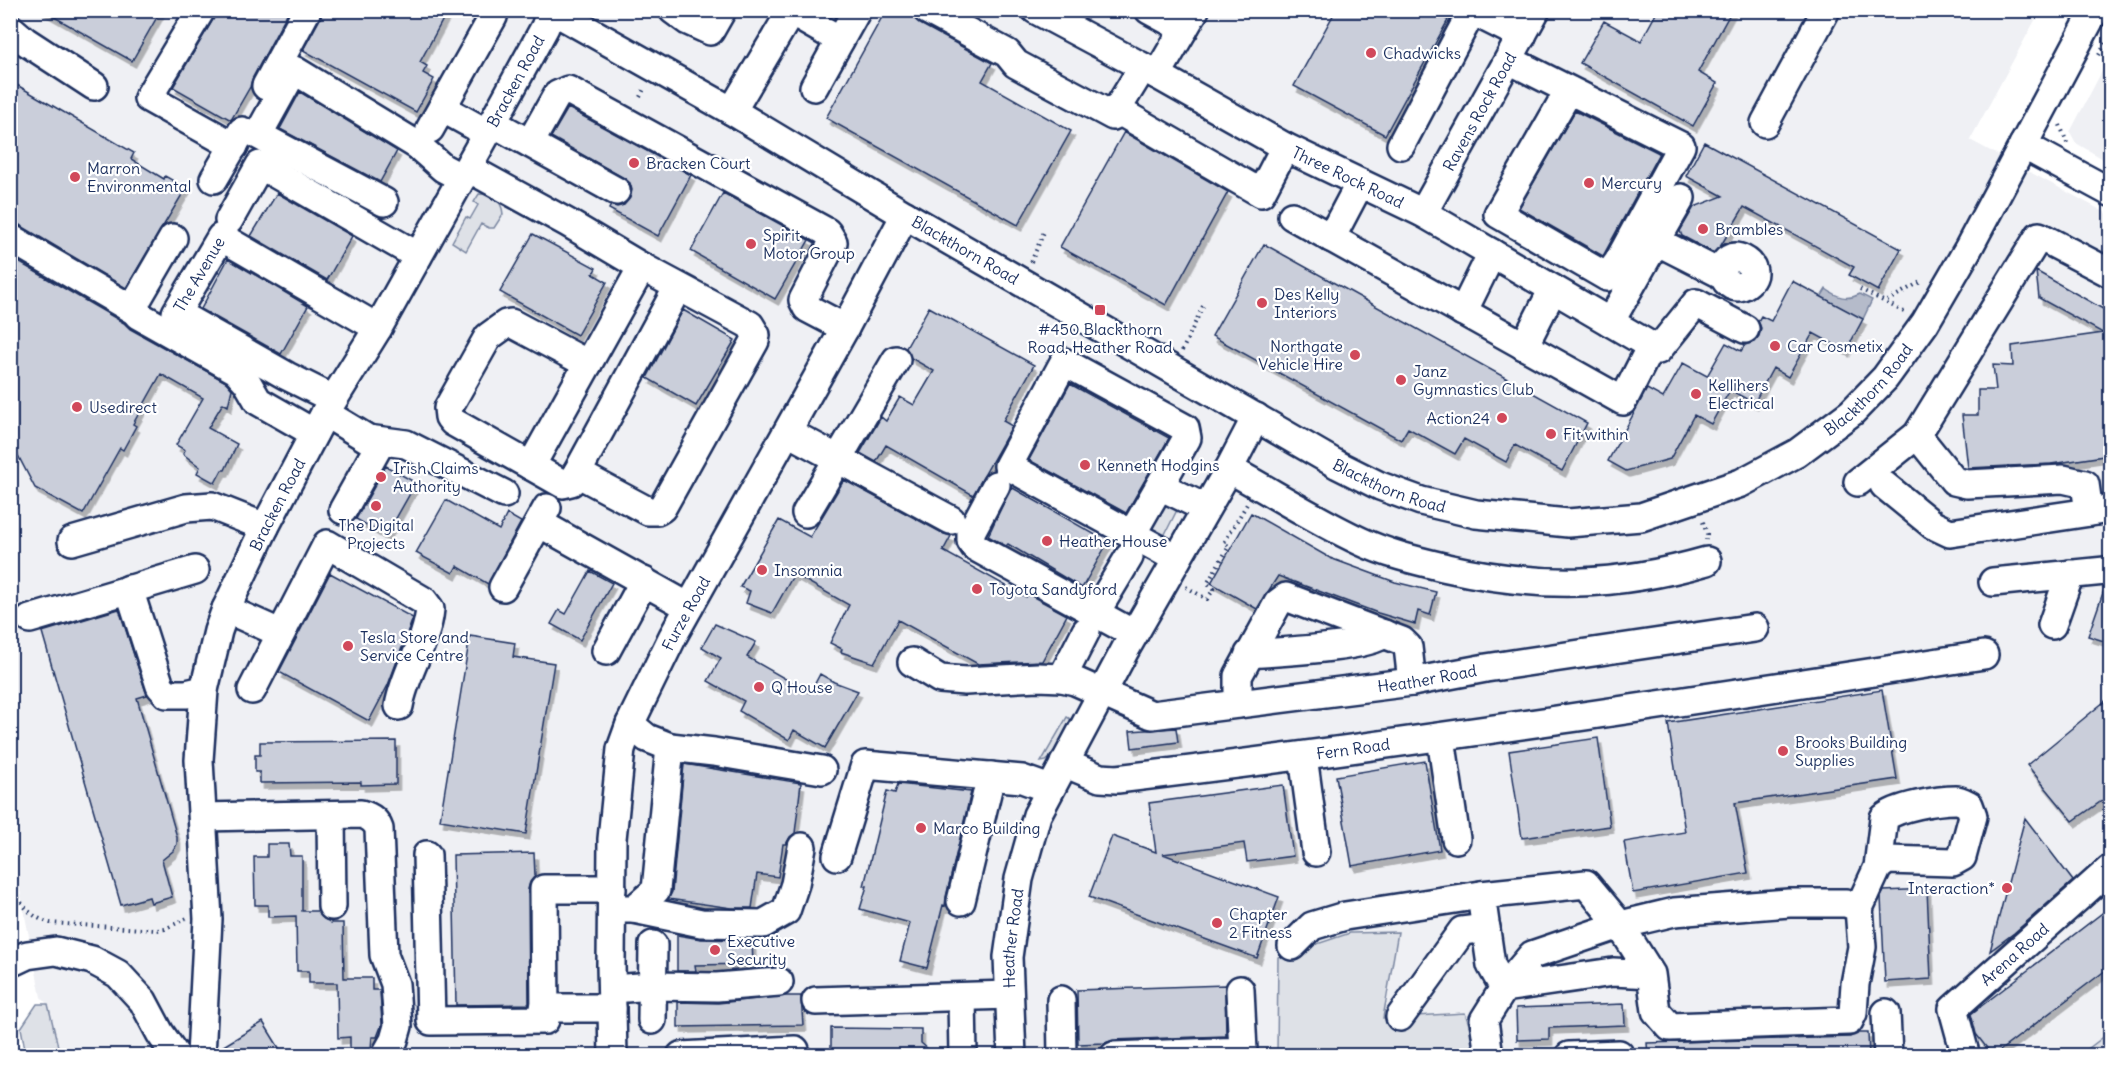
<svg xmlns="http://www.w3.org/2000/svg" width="2121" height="1066" font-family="Delius,sans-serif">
<defs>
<filter id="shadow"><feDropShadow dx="3.5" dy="6" stdDeviation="0" flood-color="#0004"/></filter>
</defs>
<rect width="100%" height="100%" fill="#fff"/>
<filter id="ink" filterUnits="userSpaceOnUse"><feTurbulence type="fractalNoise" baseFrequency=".0167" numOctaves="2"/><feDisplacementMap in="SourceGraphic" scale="12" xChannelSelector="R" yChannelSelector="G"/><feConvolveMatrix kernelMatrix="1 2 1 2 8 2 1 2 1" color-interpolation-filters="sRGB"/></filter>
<g filter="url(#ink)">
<path fill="#eff0f4" d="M10,11H2040L1970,140L2110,215V1031L2080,1056L60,1055L48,1005L41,997L10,840Z
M2110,56V163L2076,143L2070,132Z"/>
<path fill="#dee1e7" stroke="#7c88a2" stroke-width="1.5" d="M479,194C492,194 502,200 503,214L494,228H489L481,224L466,251L452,242L466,217L470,219L478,205L474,202Z
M1168,503L1178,508L1163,538L1148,530L1163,505Z
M1067,717L1072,720L1051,757L1046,761L1041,762Z
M1398,932L1383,1018L1465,1013L1477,1048L1476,1056H1277L1278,957L1350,933Z
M37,1004H48L60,1055H26L21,1028Z
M2110,1032V1055H2080Z"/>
<path fill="#b5bbca" stroke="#77839f" stroke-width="1.5" d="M1826,289C1837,297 1847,301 1860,294L1872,300L1863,319L1821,297Z"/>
<path fill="#caceda" stroke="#1b2f5e" stroke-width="1.5" filter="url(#shadow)" d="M42,10H161L132,61Z
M217,10H289L252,79L250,87L231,120L173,87L214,18Z
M323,10H448L420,62L427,66L423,73L434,79L416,112L303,50L321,17Z
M886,10H904L913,15L920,24L992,63L982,81L1071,131L1018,225L826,118Z
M1336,10H1430L1448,20L1385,135L1294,86Z
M1658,10H1732L1698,72L1717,83L1693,126L1580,63L1604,21L1641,41Z
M10,81L134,153L131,159L164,179L165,176L186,188L126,288L18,224L10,222Z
M300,92L397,151L380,182L280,129Z
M568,108L691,175L658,236L609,209L611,205L617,207L624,205L630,198L632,190L630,183L624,178L551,137Z
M1575,111L1659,153L1603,256L1519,208Z
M1124,132L1228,192L1166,305L1060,247Z
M1704,142L1901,249L1878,291L1849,275L1854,267L1744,207L1720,247L1714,253L1682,236L1680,231L1694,207L1723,196L1686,176Z
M277,193L352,236L327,280L251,236Z
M723,193L809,240L775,299L691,251Z
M533,234L596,268L593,274L607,282L577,335L500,292Z
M1264,244L1587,423L1562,471L1515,445L1506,462L1464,439L1455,454L1408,428L1401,440L1212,336Z
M10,257L124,323L130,329L226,382L232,389L228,406L223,403L208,428L237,444L225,470H222L215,483L197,473L200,467L183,454L185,450L176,445L203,398L161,374L133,424L136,426L123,450L120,448L83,514L35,488L10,440Z
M228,259L308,306L281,354L201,309Z
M2036,271L2110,313V426H2107L2110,455L2051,464L1968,468L1962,415H1978V390H1996L1993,365L2013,366L2012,346L2103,333L2039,298Z
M1792,281L1863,319L1846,351L1813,333L1788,377L1773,368L1754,403L1730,390L1711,424L1694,415L1670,459L1626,471L1608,461L1647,389L1663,398L1683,363L1707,376L1726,343L1741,351L1745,345L1754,342L1759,336L1761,328L1758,321L1761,316L1771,321Z
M929,307L1034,365L1003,421L1012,426L973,495L886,445L876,462L860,453L881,417L886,421L900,397L914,405L934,371L911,358L906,348Z
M683,310L735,340L696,406L647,378Z
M1070,384L1169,438L1126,513L1029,460Z
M386,466L416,483L386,536L356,519Z
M844,480L944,534L951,536L943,551L1026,597L1028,594L1067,615L1042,661L978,664L898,620L874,663L841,652L842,649L830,643L849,605L794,574L772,613L746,603L750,591L740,587L779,520L810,537Z
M1011,487L1108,542L1082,588L1008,544L1006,546L988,536Z
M446,500L499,530L507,514L521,522L488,584L457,566L453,573L416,553Z
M1251,513L1330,558L1395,582L1436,592L1430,615L1418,611L1415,624L1378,613L1278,576L1257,609L1211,583Z
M590,571L612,583L580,640L551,624L559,610L566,614Z
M330,573L413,618L388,685L369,721L279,672Z
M2105,587H2110V643L2088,636Z
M119,609L147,695L137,698L177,837V844L173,851L162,860L172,897L151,903L149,897L121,905L42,632Z
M715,624L756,642L747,657L810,693L820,674L834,682L858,691L825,748L794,730L789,740L739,711L744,701L708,681L721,658L702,647Z
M470,636L515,643L513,657L554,663L526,834L440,820Z
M1882,690L1897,779L1735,803L1748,873L1633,893L1624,842L1685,832L1668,723Z
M2110,697V795L2073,821L2027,765Z
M1176,728L1178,742L1132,748L1130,731Z
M1598,738L1610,826L1522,838L1509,751Z
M396,741V784L361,785V782L260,783V772H255V755H260V742Z
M1425,761L1440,850L1352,866L1336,776Z
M684,764L801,783L795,833L790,837L786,844H783L778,877L757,874L752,908H732L668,899L672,892Z
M898,784L971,792L946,897L945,906L943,905L927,968L900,961L910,923L860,909L867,886H864L887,791L895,793Z
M1283,785L1293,856L1247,862L1244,843L1163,854L1279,897L1257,958L1089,897L1112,836L1156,852L1149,803Z
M2025,818L2073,881L2014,933L1990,951Z
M267,844H289L290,856H302V911H318L324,919L331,922V923H343L344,978H372V990H380L382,1024L377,1037H372L371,1049L350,1050V1037L338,1038L337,983H309V971H297L296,916L268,917V905H255L254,857H267Z
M534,853L535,876L530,882L528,889L529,1004L456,1005L453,855Z
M1927,889L1931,979L1885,982L1881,897L1884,891Z
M2110,907V967L1993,1056L1976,1034L1971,1014Z
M677,935L701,939L752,940L753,964L695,965L696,971H677Z
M1225,985L1226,1036L1113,1040L1105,1043L1078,1044L1077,990Z
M785,996H801L803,1025L678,1027V1002L718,1003Z
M1624,1004L1625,1025L1549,1028V1039L1517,1040L1516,1008Z
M263,1022L284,1056H217V1050Z
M831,1028L921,1029V1043L936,1056H831Z
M1858,1033H1868L1869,1056H1648L1647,1043L1850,1037Z"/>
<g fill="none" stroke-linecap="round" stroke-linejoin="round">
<defs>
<g id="minor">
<path d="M201,10L148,98L234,146"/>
<path id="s1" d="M552,10L732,111L905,215L1338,465L1380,486L1421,501L1476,514L1568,523L1641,517L1741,483L1797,453L1852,412L1885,378L1925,323L1968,249L2095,10"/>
<path d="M673,10L688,21L710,31L722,10"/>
<path d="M927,10L1007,53L1016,64L1113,116L1143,67"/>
<path id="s2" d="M1036,10L1143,67L1285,147L1423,213L1658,350L1696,303L1745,329"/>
<path d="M1149,10L1184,29"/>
<path d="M791,12L840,40"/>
<path d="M10,28L25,41L94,86"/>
<path d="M1509,60L1681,146L1618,262L1607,277L1498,214L1569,90"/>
<path d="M1157,75L1195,10"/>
<path d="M266,86L307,10"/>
<path d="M814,87L857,10"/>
<path d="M442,108L487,133"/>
<path d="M1117,110L1261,193L1285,147"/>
<path d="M732,111L792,10"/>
<path d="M493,123L616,191"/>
<path d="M1765,123L1826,10"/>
<path d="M430,129L493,17"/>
<path d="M530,143L557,95L568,90L827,232L833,242L803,300L807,308L845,328"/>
<path d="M1401,145L1472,11L1522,36"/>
<path d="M2023,145L2110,192"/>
<path d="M468,168L568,223L642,267L750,325L756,335L755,341L662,508L657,511H648L577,473L678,287"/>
<path d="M214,179L242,131"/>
<path d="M384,202L258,135L294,70L417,145L443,168L462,178"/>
<path id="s3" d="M1423,213L1536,10"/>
<path d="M1292,216L1623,401L1651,346"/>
<path d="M229,220L260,165L418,256"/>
<path d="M10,238L135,311"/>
<path d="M173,238L137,300L135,311L138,315L236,370L247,382L258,401L314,433"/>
<path d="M1331,238L1360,183"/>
<path d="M1656,241L1723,275C1726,284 1736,291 1746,284C1771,266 1721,239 1723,275"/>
<path d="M1463,312L1492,253"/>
<path d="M1610,322L1681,198"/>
<path d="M1524,346L1553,289"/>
<path id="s4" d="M333,399L287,376L176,313L221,237L378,328"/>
<path d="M325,413L368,439L406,444L504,494"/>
<path d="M788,432L951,520"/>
<path d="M1917,435L1954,481L1967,484L2063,479L2085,484L2089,512"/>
<path d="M531,466L642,267"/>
<path d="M1229,469C1273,493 1315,520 1360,541C1387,554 1418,561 1447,568C1540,589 1616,587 1707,561"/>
<path d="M577,473L571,482L563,484L453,422L449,417L448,408L488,337L506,324L511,323L588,364"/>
<path d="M1858,482L1917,435L2039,236L2110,273"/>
<path d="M996,485L971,532V541L975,547L1134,634"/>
<path d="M1884,485L1933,525L1950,533L2110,509"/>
<path d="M1160,486L1205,508"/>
<path d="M343,510L381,442"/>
<path d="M806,513L896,360"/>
<path d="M539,523L689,607"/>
<path d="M1132,534L1187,438L1185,428L1064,362L1008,466L1177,559"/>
<path d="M72,541L186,508L212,506L265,527"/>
<path d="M1993,582L2105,571L2110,572"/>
<path d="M503,587L547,508"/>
<path d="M129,589L160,686L167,694H186L204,690"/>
<path d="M226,609L280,633"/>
<path d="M1096,612L1129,557"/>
<path d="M30,619L195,570"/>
<path d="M2052,625L2070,574"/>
<path d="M606,651L644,581"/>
<path d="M1249,654C1275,652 1367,648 1384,634"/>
<path id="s5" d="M912,662L940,679L965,681L1038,677L1062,678L1075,681L1152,715L1412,682L1486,668L1755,628"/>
<path d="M1062,678L1086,631"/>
<path d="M252,690L327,544L424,601L430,609C427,643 405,672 399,706"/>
<path d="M1238,704V676L1278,603L1286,597L1402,641L1408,647L1412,682"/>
<path d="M630,724L647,738L670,747L714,752L822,770"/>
<path d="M1441,738L1456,839"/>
<path d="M1303,756L1316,852"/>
<path id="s6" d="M1064,763L1100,778L1117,779C1407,744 1696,700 1984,655"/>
<path d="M331,815L332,906"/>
<path d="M203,817L361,814C369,816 376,820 379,829L384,955L395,984L398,1026L394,1040L385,1056"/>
<path d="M427,855L431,1021L545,1020L544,889H612"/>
<path d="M837,856L865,765L1022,779L1050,789"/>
<path d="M961,901L991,776"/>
<path d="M1859,908L1878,867L1884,818C1897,807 1937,800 1956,800C1960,800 1965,803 1969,805L1973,816L1962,857L1953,862L1887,860L1878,867"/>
<path d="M622,909H634L656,890L670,747"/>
<path d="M634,909L701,923L763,924L786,911L795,884L802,847"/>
<path d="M1292,946L1312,926L1345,916L1481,895"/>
<path d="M10,963L27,955L56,951L92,960L118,974L143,1001L160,1033L176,1056"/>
<path d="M612,989L653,986L717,987L779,982"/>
<path d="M962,998L963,1056"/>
<path d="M1061,1000L1062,1056"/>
<path d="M816,1001L1009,995"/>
<path d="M544,1008H612"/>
<path d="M1886,1013L1888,1056"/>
<path d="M1400,1017L1462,931L1486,928"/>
<path d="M652,1020L653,945"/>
<path id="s7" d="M1965,1053L1953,1009L2110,869"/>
<path id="s8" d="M201,1056L208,919L199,760L204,690L218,631L226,609L265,527L325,413L378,328L487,133L545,27L551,10"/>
<path id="s9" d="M613,1056L611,965L612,839L621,749L630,724L673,636L845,328L905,215"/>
<path d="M681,1056L795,1050"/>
<path id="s10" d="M1012,1056L1008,957L1019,879L1037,815L1125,650L1229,469L1256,417"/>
<path d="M1114,1056L1243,1051L1240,990"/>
<path d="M1489,1056L1484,1020L1504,988L1532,955L1620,925L1674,912L1789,903H1846L1859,908L1862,947L1855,984L1853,1013L1849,1021L1670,1027L1656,1011L1651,974L1613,972L1504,988L1491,965L1481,895L1586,884L1620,925L1651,974"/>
<path d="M1569,1056L1619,1054"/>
</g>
</defs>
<use href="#minor" stroke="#1b2f5e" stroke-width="32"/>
<path stroke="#1b2f5e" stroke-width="4" stroke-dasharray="1.5 4.5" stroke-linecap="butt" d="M2099,55L2110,35
M640,97L645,87
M2060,125L2067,143
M1031,262L1044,232
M1860,289L1906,313
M1887,301L1922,281
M1182,351L1203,306
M1703,522L1707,534L1706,540
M1186,587L1207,599L1214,589L1207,584L1229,546L1224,543L1247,504
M10,881C18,901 29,917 50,923L157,930L165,929L187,918"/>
<use href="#minor" stroke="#fff" stroke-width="27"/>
</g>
</g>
<g fill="#d1495b" stroke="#fff" stroke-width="2">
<circle cx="1371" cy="53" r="6"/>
<circle cx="634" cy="163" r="6"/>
<circle cx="75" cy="177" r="6"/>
<circle cx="1589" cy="183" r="6"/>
<circle cx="1703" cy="229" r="6"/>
<circle cx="751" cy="244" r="6"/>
<circle cx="1262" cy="303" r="6"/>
<rect x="1094" y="304" width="12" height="12" rx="3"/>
<circle cx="1775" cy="346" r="6"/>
<circle cx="1355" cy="355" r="6"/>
<circle cx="1401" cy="380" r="6"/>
<circle cx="1696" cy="394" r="6"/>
<circle cx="77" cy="407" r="6"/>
<circle cx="1502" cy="418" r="6"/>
<circle cx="1551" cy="434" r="6"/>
<circle cx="1085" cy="465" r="6"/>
<circle cx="381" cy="477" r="6"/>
<circle cx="376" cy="506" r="6"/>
<circle cx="1047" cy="541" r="6"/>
<circle cx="762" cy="570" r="6"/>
<circle cx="977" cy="589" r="6"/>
<circle cx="348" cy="646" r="6"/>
<circle cx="759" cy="687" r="6"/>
<circle cx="1783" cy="751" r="6"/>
<circle cx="921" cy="828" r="6"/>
<circle cx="2007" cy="888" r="6"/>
<circle cx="1217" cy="923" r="6"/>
<circle cx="715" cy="950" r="6"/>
</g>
<g text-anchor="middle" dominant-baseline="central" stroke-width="4.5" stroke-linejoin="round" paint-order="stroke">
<g font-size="16" fill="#1b2f5e" stroke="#fff" text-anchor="start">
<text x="1383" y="53">Chadwicks</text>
<text x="646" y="163">Bracken Court</text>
<text x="87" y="168">Marron<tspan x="87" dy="18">Environmental</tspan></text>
<text x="1601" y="183">Mercury</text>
<text x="1715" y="229">Brambles</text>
<text x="763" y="235">Spirit<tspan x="763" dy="18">Motor Group</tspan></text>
<text x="1274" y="294">Des Kelly<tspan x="1274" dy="18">Interiors</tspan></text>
<text x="1100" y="329" text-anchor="middle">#450 Blackthorn<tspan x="1100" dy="18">Road, Heather Road</tspan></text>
<text x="1343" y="346" text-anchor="end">Northgate<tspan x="1343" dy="18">Vehicle Hire</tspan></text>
<text x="1787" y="346">Car Cosmetix</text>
<text x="1413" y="371">Janz<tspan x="1413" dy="18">Gymnastics Club</tspan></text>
<text x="1708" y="385">Kellihers<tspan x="1708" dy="18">Electrical</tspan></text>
<text x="89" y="407">Usedirect</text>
<text x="1490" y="418" text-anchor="end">Action24</text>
<text x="1563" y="434">Fit within</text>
<text x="1097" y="465">Kenneth Hodgins</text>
<text x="393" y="468">Irish Claims<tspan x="393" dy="18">Authority</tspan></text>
<text x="376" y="525" text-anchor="middle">The Digital<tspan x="376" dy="18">Projects</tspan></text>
<text x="1059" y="541">Heather House</text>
<text x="774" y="570">Insomnia</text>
<text x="989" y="589">Toyota Sandyford</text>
<text x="360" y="637">Tesla Store and<tspan x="360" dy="18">Service Centre</tspan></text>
<text x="771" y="687">Q House</text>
<text x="1795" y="742">Brooks Building<tspan x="1795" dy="18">Supplies</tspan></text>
<text x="933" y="828">Marco Building</text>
<text x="1995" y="888" text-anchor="end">Interaction*</text>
<text x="1229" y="914">Chapter<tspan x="1229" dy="18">2 Fitness</tspan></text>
<text x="727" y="941">Executive<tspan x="727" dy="18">Security</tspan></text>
</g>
<g font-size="16" fill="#1b2f5e" stroke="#fff">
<text stroke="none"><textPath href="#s8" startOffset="1053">Bracken Road</textPath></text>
<text stroke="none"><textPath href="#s3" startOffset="116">Ravens Rock Road</textPath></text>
<text stroke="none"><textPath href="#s2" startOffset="354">Three Rock Road</textPath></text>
<text stroke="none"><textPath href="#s1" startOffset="478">Blackthorn Road</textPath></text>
<text stroke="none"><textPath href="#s4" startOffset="224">The Avenue</textPath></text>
<text stroke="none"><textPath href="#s1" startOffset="1486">Blackthorn Road</textPath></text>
<text stroke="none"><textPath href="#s1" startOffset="964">Blackthorn Road</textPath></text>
<text stroke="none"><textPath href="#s8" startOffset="567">Bracken Road</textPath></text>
<text stroke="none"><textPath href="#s9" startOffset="458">Furze Road</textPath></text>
<text stroke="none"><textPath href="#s5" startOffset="530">Heather Road</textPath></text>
<text stroke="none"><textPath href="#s6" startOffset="294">Fern Road</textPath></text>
<text stroke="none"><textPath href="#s10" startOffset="118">Heather Road</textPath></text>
<text stroke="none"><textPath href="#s7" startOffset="128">Arena Road</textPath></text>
</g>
</g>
<rect width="2121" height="1066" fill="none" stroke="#fff" stroke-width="36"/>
<rect x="18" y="18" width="2085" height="1030" fill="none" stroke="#1b2f5e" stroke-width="2" filter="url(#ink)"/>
</svg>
